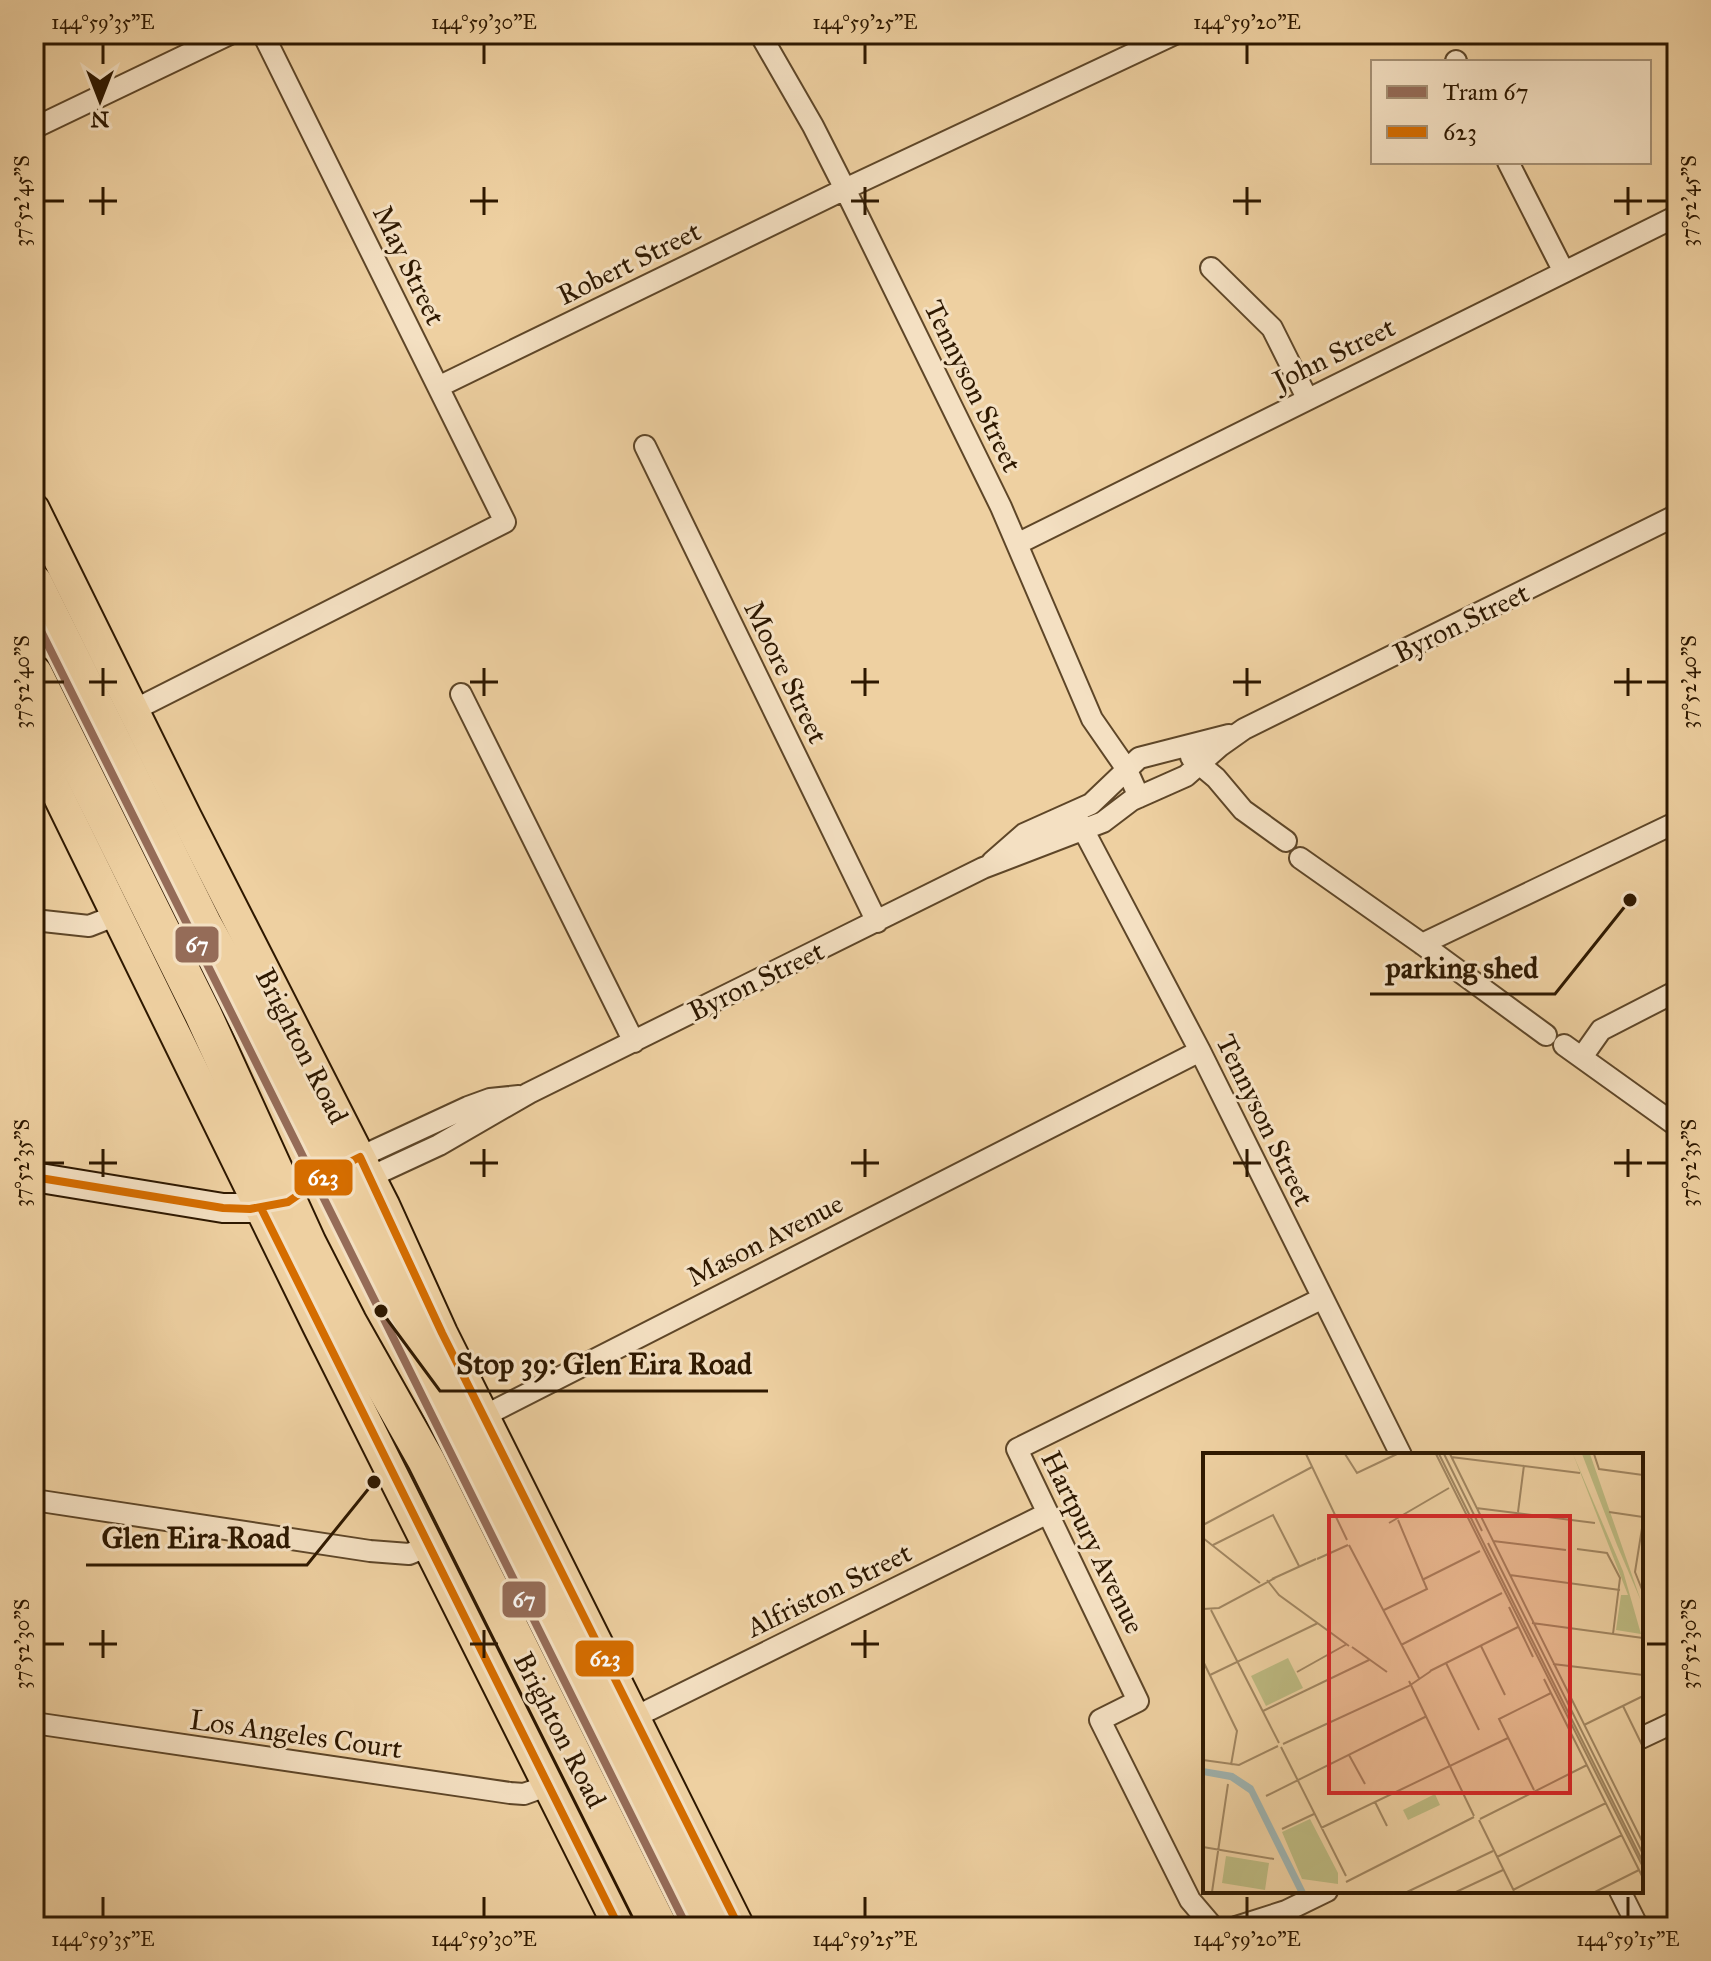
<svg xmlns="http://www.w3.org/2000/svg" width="1711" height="1961" font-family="'IM FELL Great Primer',serif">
<rect width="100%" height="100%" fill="#eed0a1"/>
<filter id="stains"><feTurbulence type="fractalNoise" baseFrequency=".0025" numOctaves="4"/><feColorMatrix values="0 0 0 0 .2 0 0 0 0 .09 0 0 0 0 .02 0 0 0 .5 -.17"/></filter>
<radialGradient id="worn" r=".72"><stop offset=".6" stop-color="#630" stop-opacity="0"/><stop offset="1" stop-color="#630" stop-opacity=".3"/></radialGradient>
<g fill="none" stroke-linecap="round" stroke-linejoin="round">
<defs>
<path id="street" d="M760,34L813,126L845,189L1001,507L1092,719L1126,768L1139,797
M1456,61V62
M34,128L230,34
M1508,162L1564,272
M1211,268L1272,328L1307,398
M438,387L845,189L1175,34
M645,446L877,922
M1017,544L1677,216
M461,694L634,1042
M134,710L505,522L263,34
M1191,757L1216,778L1243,810L1286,841
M1074,812L1200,1051L1401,1455
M1300,858L1422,944L1546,1035
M992,862L1024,834L1091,804L1139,758L1229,735
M34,920L89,926L117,915
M1422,944L1677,822
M1564,1045L1677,1126
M1582,1057L1601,1030L1677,991
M360,1157L468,1107L490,1099L519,1096
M370,1177L439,1145L529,1093L983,868L1103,822L1132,800L1186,776L1220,746L1244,729L1677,515
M484,1416L1200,1051
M34,1500L370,1551L409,1554L429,1546
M635,1717L1048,1513
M34,1723L510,1793L524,1794L549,1785
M1641,1738L1677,1721
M1620,1891L1638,1927
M1213,1927L1190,1900L1100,1720L1138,1701L1017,1449L1321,1299
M1236,1927L1286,1911L1327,1891"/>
<path id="secondary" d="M34,1177L223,1208H261"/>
<path id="primary" d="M34,509L186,817L384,1205L442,1333L739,1927
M34,746L318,1326L619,1927"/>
<path id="highway" d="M34,583L203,924L304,1104L378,1257L434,1389L703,1927
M34,674L203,1014L308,1244L348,1322L426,1460L659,1927"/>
</defs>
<use href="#street" stroke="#5e4628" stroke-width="24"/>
<use href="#secondary" stroke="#2e1800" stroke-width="32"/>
<use href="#primary" stroke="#2e1800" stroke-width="34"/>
<use href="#highway" stroke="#2e1800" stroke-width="40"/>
<use href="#street" stroke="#f4e0c2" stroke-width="20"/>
<use href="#secondary" stroke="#f4e0c2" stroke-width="28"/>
<use href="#primary" stroke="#eed0a1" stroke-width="30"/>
<use href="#highway" stroke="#eed0a1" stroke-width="36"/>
<defs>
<path id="bus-1" d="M34,1177L223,1208L250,1209L288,1202L336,1169L360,1157L442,1333L739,1927
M261,1208L619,1927"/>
</defs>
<use href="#bus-1" stroke="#f4e0c2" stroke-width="14"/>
<use href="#bus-1" stroke="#d56d00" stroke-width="8"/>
<defs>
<path id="tram-1" d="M34,617L687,1927"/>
</defs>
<use href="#tram-1" stroke="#f4e0c2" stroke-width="14"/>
<use href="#tram-1" stroke="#956c58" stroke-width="8"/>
</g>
<path fill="none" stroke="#2e1800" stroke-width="3" d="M103,44V64M484,44V64M865,44V64M1247,44V64M103,187V215M484,187V215M865,187V215M1247,187V215M1628,187V215M44,201H64M89,201H117M470,201H498M851,201H879M1233,201H1261M1614,201H1642M1647,201H1667M103,668V696M484,668V696M865,668V696M1247,668V696M1628,668V696M44,682H64M89,682H117M470,682H498M851,682H879M1233,682H1261M1614,682H1642M1647,682H1667M103,1149V1177M484,1149V1177M865,1149V1177M1247,1149V1177M1628,1149V1177M44,1163H64M89,1163H117M470,1163H498M851,1163H879M1233,1163H1261M1614,1163H1642M1647,1163H1667M103,1630V1658M484,1630V1658M865,1630V1658M44,1644H64M89,1644H117M470,1644H498M851,1644H879M1647,1644H1667M103,1897V1917M484,1897V1917M865,1897V1917M1247,1897V1917M1628,1897V1917"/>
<g text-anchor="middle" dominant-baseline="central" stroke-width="6" stroke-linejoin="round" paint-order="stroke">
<g font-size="28" fill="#2e1800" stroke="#f4e0c2">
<text transform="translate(629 263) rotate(-26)">Robert Street</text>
<text transform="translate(409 265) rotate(64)">May Street</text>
<text transform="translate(1334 354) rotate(-26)">John Street</text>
<text transform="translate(973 386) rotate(64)">Tennyson Street</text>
<text transform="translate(1461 623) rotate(-26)">Byron Street</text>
<text transform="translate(786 672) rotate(64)">Moore Street</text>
<text transform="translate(756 981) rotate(-26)">Byron Street</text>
<text transform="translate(302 1046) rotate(63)">Brighton Road</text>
<text transform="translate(1265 1120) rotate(64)">Tennyson Street</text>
<text transform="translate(765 1240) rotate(-27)">Mason Avenue</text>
<text transform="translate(1093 1542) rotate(64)">Hartpury Avenue</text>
<text transform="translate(829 1590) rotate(-26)">Alfriston Street</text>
<text transform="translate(560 1730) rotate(63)">Brighton Road</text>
<text transform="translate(296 1734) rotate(8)">Los Angeles Court</text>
</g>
</g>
<g transform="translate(1203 1453)">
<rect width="440" height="440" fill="#eed0a1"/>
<path d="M370,1L420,118L438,181L413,177L418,142H425ZM379,1H387L438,148L414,92ZM85,205L100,235L63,253L48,223ZM232,341L237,352L205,367L200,357ZM107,366L135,420V431L99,426L79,379ZM23,403L66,410L62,437L19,430Z" fill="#bdba81"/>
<path d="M0,315L30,320L50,333L103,439H95L46,340L27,327L0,322Z" fill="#9fb4b1"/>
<path fill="none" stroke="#a18661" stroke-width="2" d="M103,1L144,87M142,1L154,20L194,1M233,1L440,414M236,1L440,409M241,1L279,78M247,1L440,390M391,1L396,16L440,22M248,4L377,20M273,55L392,70M315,59L321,12M406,59L440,64M440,69L432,119L440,139M186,70L246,35M0,72L109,14M0,85L57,130M290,88L363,97M285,90L440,401M10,92L70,62L96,113M146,92L216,225M374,96L404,100L417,125L410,181M114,106L145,92M307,122L417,137M69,126L113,106M64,127L76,142L146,193M219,127L277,98M306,154L330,204M0,156L16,155L72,125M8,157L76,290M181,157L224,136L195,67M329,170L440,185M198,192L299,140M278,193L302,242M149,194L184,219M0,208L34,278L28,312M243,210L276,277M350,211L440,222M227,218L315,174M94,219L144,191M7,222L115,170M341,226L440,425M206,228L271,363M420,253L440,294M60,258L166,207M381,272L440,243M80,291L206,233L228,218M78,294L143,423M146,302L162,331M0,307L36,312L75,293M331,337L296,266L348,240M63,343L224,263M172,349L184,373M277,366L384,312M276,367L311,438M118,375L305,285M79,376L111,361M0,394L71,406M294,404L403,350M143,429L271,364M310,437L419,382M9,439L25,331M204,439L290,398M253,439L300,417M392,439L436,417"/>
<path fill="#d62828" fill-opacity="0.15" stroke="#d62828" stroke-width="4" d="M126,63H367V340H126Z"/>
<rect width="440" height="440" fill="none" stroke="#2e1800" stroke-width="4"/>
</g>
<path fill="none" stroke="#2e1800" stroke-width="3" d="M1630 900L1555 994H1370M381 1311L440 1391H768M374 1482L307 1565H86"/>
<g fill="#2e1800" stroke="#f4e0c2" stroke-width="3">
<circle cx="1630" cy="900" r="8"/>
<circle cx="381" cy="1311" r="8"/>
<circle cx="374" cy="1482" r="8"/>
</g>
<g font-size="30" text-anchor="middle" font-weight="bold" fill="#2e1800" stroke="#f4e0c2" stroke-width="6" stroke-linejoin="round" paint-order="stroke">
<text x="1462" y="978">parking shed</text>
<text x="604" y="1374">Stop 39: Glen Eira Road</text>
<text x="196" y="1548">Glen Eira Road</text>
</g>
<g stroke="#f4e0c2" stroke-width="3">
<rect x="174" y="925" width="46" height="39" rx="8" fill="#956c58"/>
<rect x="293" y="1158" width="61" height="39" rx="8" fill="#d56d00"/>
<rect x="501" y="1580" width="46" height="39" rx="8" fill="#956c58"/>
<rect x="574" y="1639" width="61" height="39" rx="8" fill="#d56d00"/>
</g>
<g font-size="22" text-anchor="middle" font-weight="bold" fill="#fff">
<text x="197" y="952">67</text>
<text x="323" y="1185">623</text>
<text x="524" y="1607">67</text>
<text x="605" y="1666">623</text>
</g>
<rect width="1711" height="1961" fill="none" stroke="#eed0a1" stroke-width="88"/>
<rect x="1371" y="60" width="280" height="104" fill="#f4e0c2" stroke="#a59074" stroke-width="2"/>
<rect x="1387" y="86" width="40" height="12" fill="#956c58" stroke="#a59074" stroke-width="2"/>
<text x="1443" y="100" font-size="24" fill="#2e1800">Tram 67</text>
<rect x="1387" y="126" width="40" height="12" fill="#d56d00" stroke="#a59074" stroke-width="2"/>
<text x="1443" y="140" font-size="24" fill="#2e1800">623</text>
<g transform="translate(100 100) rotate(180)" stroke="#f4e0c2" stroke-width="6" paint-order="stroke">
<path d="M0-6L14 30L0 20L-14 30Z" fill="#2e1800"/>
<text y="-12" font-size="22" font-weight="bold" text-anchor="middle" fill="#2e1800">N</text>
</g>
<rect x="44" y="44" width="1623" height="1873" fill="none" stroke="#2e1800" stroke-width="3"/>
<g font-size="20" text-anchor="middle" fill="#2e1800">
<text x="103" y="29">144°59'35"E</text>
<text x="484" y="29">144°59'30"E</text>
<text x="865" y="29">144°59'25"E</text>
<text x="1247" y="29">144°59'20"E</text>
<text transform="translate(1689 201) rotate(-90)" y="7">37°52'45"S</text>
<text transform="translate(22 201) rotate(-90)" y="7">37°52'45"S</text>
<text transform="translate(1689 682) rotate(-90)" y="7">37°52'40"S</text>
<text transform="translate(22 682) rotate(-90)" y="7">37°52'40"S</text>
<text transform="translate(1689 1163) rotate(-90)" y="7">37°52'35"S</text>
<text transform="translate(22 1163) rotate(-90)" y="7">37°52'35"S</text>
<text transform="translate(1689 1644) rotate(-90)" y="7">37°52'30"S</text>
<text transform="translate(22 1644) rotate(-90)" y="7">37°52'30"S</text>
<text x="103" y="1946">144°59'35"E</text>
<text x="484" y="1946">144°59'30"E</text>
<text x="865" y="1946">144°59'25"E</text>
<text x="1247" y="1946">144°59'20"E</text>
<text x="1628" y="1946">144°59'15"E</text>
</g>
<rect width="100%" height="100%" filter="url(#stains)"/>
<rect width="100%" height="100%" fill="url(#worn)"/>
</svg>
